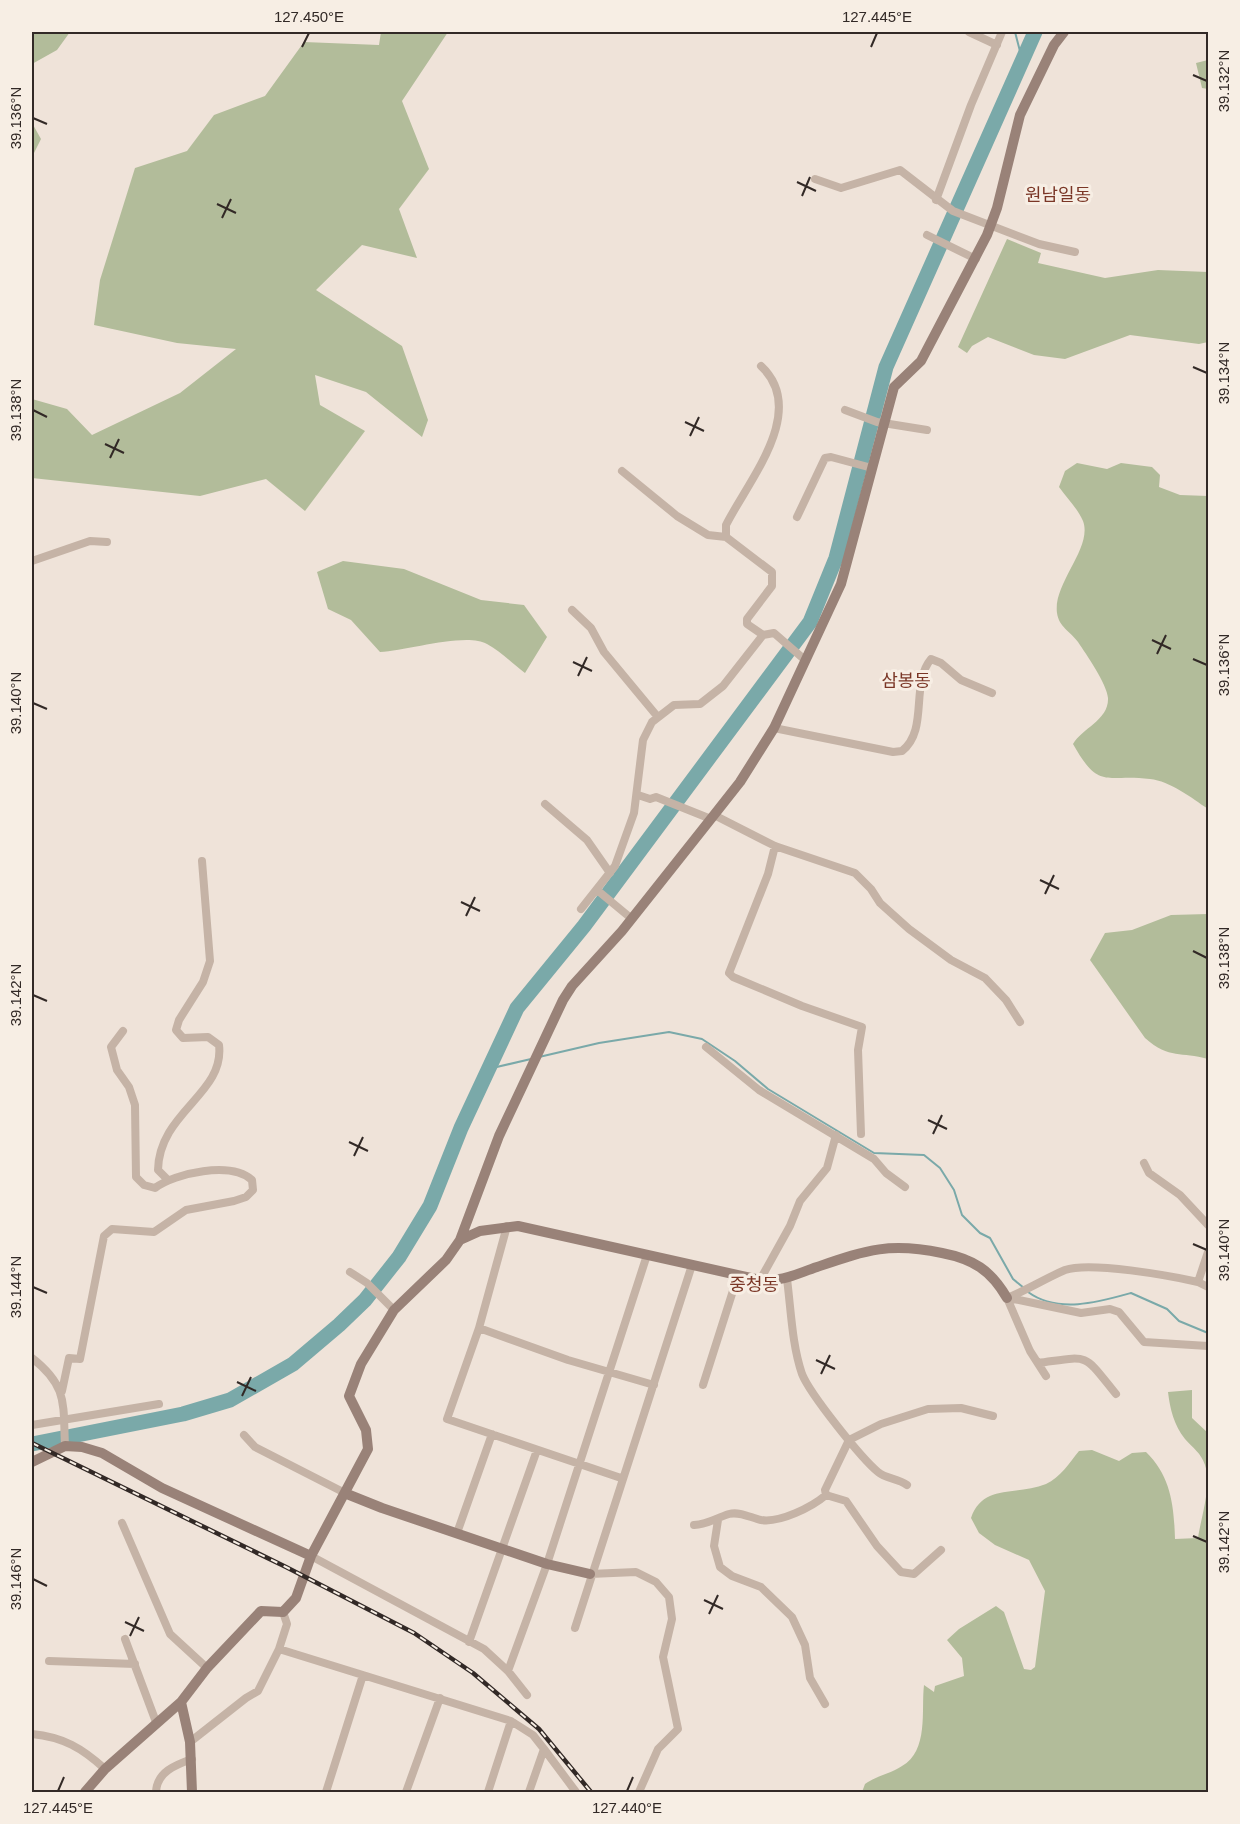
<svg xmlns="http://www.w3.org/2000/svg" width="1240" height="1824" font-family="Arial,'Noto Sans KR',sans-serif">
<rect width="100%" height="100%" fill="#efe3d9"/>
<path fill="#b2bc9a" d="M32,32H70L57,50L32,64Z
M381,32H448L402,101L429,169L399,209L417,258L362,245L316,290L402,346L428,420L422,437L366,392L315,375L320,405L365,431L305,511L266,479L200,496L32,478V399L67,409L92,435L180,393L236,349L177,343L94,325L100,280L135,168L187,151L214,115L265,96L304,42L379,45Z
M1208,60V89L1202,88L1196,63Z
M32,123L41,139L32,157Z
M1007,239L1041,253L1038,263L1105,278L1158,270L1208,272V342L1199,344L1130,335L1065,359L1034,355L988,337L972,346L967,353L958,347Z
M1077,463L1107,469L1121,463L1152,467L1160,475L1159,487L1180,495L1208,496V809C1192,798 1170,781 1150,779C1106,773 1100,792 1073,744C1082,728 1109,720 1108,698C1107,684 1086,654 1078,642C1070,631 1059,627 1057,613C1053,583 1093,548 1083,521C1078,509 1067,498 1059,487L1065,471Z
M343,561L404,569L481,600L524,605L547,637L525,673C513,664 500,651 487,644C466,632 407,651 380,652L351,620L328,609L317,572Z
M1208,914V1059C1181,1051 1170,1060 1145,1038L1090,960L1105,933L1132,930L1171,915Z
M1192,1390V1418L1208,1433V1792H862L865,1784C876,1776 890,1774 902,1766C929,1751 921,1710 924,1685L934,1692L935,1686L964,1676L962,1658L947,1640L959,1629L996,1606L1004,1612L1024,1669L1031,1670L1035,1667L1045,1591L1029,1560L995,1545L979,1533L971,1518C983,1483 1017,1496 1046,1484C1060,1478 1070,1462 1079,1451L1092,1450L1119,1461L1132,1453L1146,1452C1171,1476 1174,1506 1175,1539L1198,1538C1201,1517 1212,1486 1205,1465C1201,1453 1193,1448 1185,1439C1174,1425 1170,1409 1168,1392Z"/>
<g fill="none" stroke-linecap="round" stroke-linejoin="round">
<path stroke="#7aa9a9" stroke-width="2" d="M1015,32L1022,59
M539,1057L599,1043L669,1032L702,1039L735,1061L768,1089L874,1153L924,1155L940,1168L954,1190L962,1215L980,1233L990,1238L1013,1279L1024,1288
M488,1069L531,1059
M1028,1292C1058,1314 1099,1302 1131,1293L1167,1309L1179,1321L1208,1333"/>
<path stroke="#7aa9a9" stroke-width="15" d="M32,1444L183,1414L230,1400L293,1364L339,1325L365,1300L399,1257L430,1206L461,1128L517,1008L584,926L810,622L836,558L886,367L1035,32"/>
<path stroke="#c5b3a6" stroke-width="8" d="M969,32L997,45
M815,179L841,188L900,170L953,211L1039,244L1075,252
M936,200L971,105L1002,32
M927,235L976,259
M845,410L877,422L927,430
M622,471L677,516L708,535L726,537L772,572V586L747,619V624L763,635
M797,517L825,458L831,457L872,468
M726,537V525C748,481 809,411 761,366
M32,561L90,541L107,542
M572,610L591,628L604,652L657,716
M774,728L893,752L902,751C929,730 910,684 931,659L941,663L961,680L992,693
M638,795L650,799L656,797L711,819
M545,804L587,840L610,873
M714,815L775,846L855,873L871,889L880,903L909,929L951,960L985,978L1006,1000L1020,1022
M775,846L768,874L729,973L733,977L802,1006L862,1027L858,1050L861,1134
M597,890L632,919
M581,909L615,866L634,813L643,740L652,722L674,705L700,704L723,686L763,635L774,633L805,660
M706,1047L759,1090L874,1159L886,1173L905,1187
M1144,1163L1149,1173L1180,1195L1208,1225
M167,1179L158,1170C159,1112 225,1094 219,1045L208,1037L183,1038L176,1030L179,1020L203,982L210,961L202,861
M507,1226L479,1328L447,1419L621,1478
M350,1272L367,1283L394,1310
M787,1279C791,1310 792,1345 802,1374C810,1394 861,1458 878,1472C886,1479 898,1478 907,1485
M760,1280L790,1226L800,1201L827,1168L836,1135
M1198,1282L1208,1287
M1007,1298C1027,1290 1046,1278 1065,1270C1090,1261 1171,1276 1198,1282L1208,1252
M1007,1298L1030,1351L1046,1376
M1009,1298L1081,1313L1110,1309L1119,1312L1144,1342L1208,1346
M479,1328L568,1360L654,1385
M32,1358C68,1386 63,1404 65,1446
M1038,1363C1091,1356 1082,1352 1116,1394
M703,1385L738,1275
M62,1391L69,1358L80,1359L104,1236L112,1229L154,1232L186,1210L234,1201L246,1197L253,1190L252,1180C231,1161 175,1173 155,1188L144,1185L136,1177L135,1105L129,1087L117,1070L111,1047L123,1031
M32,1425L159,1404
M244,1435L255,1447L347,1494
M718,1520L714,1546L720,1567L732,1576L761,1587L792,1617L805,1645L810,1678L825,1704
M122,1523L170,1634L207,1668
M694,1525C709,1524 716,1518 729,1514C740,1511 751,1518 761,1520C780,1523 812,1507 826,1495
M457,1533L492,1434
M941,1550L914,1574L901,1572L877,1546L846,1501L826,1495L825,1490L849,1440L881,1424L928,1409L961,1408L993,1416
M311,1556L484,1649L508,1671L527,1695
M590,1574L636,1572L656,1582L669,1597L672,1619L663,1657L678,1729L658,1749L639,1792
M283,1612L287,1624L279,1649L511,1721L533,1735L544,1749L529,1792
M575,1628L692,1265
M125,1639L156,1722
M469,1642L537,1450
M49,1661L135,1664
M508,1671L547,1564L647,1255
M32,1734C63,1737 82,1748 105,1769
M190,1742L246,1698L258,1691L279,1649
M544,1749L576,1792
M156,1792C157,1772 175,1765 192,1759
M326,1792L363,1675
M406,1792L440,1698
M488,1792L511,1721"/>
<path stroke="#998278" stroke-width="10" d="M460,1240L480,1231L518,1226L760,1280C782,1282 796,1274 817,1267C867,1250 889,1242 942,1253C973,1259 991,1270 1007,1298
M32,1462L65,1446L82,1447L102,1453L162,1488L311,1556
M347,1494L382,1508L547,1564L590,1574
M181,1702L190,1742L192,1792
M85,1792L105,1769L181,1702L207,1668L261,1611L283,1612L296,1598L311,1556L368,1449L366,1430L349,1396L361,1364L394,1310L446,1260L460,1240L499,1136L563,1000L572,986L622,931L714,815L740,782L774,728L841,584L894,387L921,361L987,235L997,208L1020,115L1054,45L1064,32"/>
<defs>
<path id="rail" d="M32,1443L286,1567L414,1633L473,1673L539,1729L591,1792"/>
</defs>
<use href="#rail" stroke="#322926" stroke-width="4.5"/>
<use href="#rail" stroke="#f7eee4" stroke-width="2" stroke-dasharray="7" stroke-linecap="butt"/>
</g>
<path fill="none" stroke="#322926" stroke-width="2" d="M302,47L309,33M871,47L877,33M1193,75L1207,81M33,118L47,124M797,182L816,191M802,196L810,177M217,204L236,213M222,218L231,199M1193,367L1207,373M33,410L47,417M685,422L704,431M690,436L699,417M105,444L124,453M110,458L119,439M1152,640L1171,649M1157,654L1166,635M1193,659L1207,665M573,662L592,671M578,676L587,657M33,703L47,709M1040,880L1059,889M1045,894L1054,875M461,902L480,911M466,916L475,897M1193,951L1207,958M33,995L47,1001M928,1120L947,1129M933,1134L942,1115M349,1142L368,1151M354,1156L363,1137M1193,1244L1207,1250M33,1287L47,1293M816,1360L835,1369M821,1374L830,1355M237,1382L256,1391M242,1396L251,1377M1193,1536L1207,1542M33,1579L47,1586M704,1600L723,1609M709,1614L718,1595M125,1622L144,1631M130,1636L139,1617M58,1791L64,1777M627,1791L633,1777"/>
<g text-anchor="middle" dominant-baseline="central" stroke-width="6" stroke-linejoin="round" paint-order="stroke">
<g font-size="18" fill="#7a3626" stroke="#f7eee4">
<text x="1058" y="195">원남일동</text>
<text x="906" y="681">삼봉동</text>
<text x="754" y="1285">중청동</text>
</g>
</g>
<rect width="1240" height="1824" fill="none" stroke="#f7eee4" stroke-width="66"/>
<rect x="33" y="33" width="1174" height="1758" fill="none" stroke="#322926" stroke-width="2"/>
<g font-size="15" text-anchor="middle" fill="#322926">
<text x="309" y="22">127.450°E</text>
<text x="877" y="22">127.445°E</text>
<text transform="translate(1224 81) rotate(-90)" y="5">39.132°N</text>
<text transform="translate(16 118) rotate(-90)" y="5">39.136°N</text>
<text transform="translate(1224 373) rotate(-90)" y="5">39.134°N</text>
<text transform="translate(16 410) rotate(-90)" y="5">39.138°N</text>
<text transform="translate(1224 665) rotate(-90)" y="5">39.136°N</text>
<text transform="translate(16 703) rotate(-90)" y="5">39.140°N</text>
<text transform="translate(1224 958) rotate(-90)" y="5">39.138°N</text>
<text transform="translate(16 995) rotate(-90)" y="5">39.142°N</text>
<text transform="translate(1224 1250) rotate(-90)" y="5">39.140°N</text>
<text transform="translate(16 1287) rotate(-90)" y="5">39.144°N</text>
<text transform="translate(1224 1542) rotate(-90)" y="5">39.142°N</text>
<text transform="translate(16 1579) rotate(-90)" y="5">39.146°N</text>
<text x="58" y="1813">127.445°E</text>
<text x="627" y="1813">127.440°E</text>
</g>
</svg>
